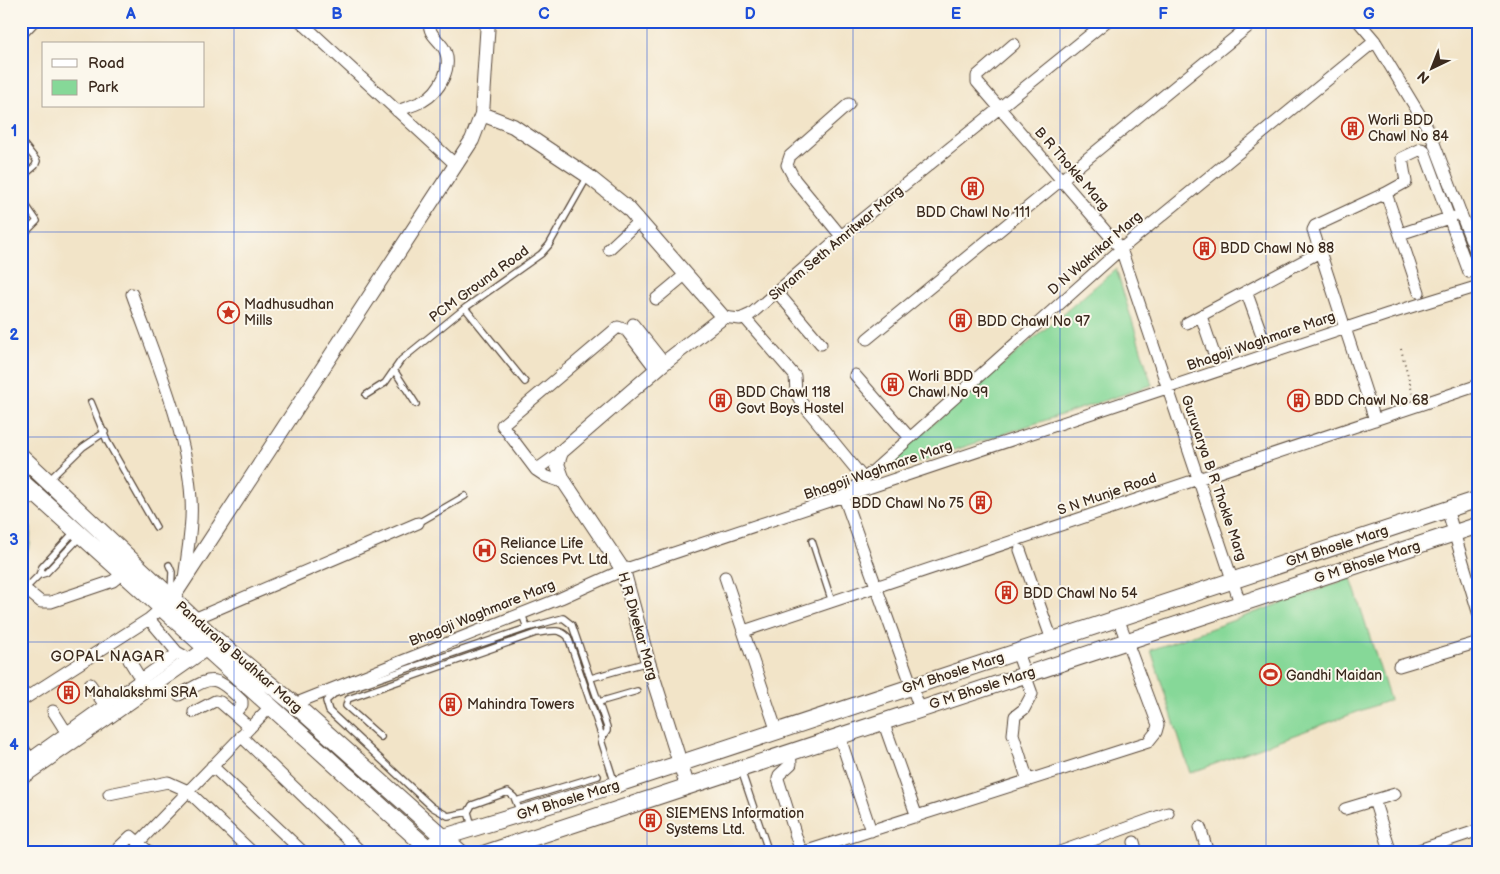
<svg xmlns="http://www.w3.org/2000/svg" width="1500" height="874" font-family="'Balsamiq Sans',sans-serif">
<rect width="100%" height="100%" fill="#fbf7ec"/>
<filter id="ink" filterUnits="userSpaceOnUse"><feTurbulence type="fractalNoise" baseFrequency=".02" numOctaves="2"/><feDisplacementMap in="SourceGraphic" scale="10" xChannelSelector="R" yChannelSelector="G"/><feConvolveMatrix kernelMatrix="1 2 1 2 8 2 1 2 1" color-interpolation-filters="sRGB"/></filter>
<filter id="wash" filterUnits="userSpaceOnUse"><feTurbulence type="fractalNoise" baseFrequency=".0096" numOctaves="4" result="noise"/><feDisplacementMap in="SourceGraphic" scale="20" xChannelSelector="R" yChannelSelector="G"/><feGaussianBlur stdDeviation="1.12" result="paint"/><feColorMatrix in="noise" values="0 0 0 0 0 0 0 0 0 0 0 0 0 0 0 0 0 1.4 0 .05"/><feComposite in="paint" operator="in"/></filter>
<g filter="url(#wash)">
<rect width="100%" height="100%" fill="#f2e4c8"/>
<path fill="#86d898" stroke="#60815b" d="M1116,269L1152,385L882,474V467Z
M21,515L31,528L30,545L21,564Z
M1351,578L1390,700L1190,773L1151,650Z"/>
</g>
<g filter="url(#ink)">
<g fill="none" stroke-linecap="round" stroke-linejoin="round">
<defs>
<path id="service" d="M21,38L37,21
M21,141L37,161L35,166L21,178
M21,198L37,221L21,237
M465,308L525,382
M394,370L416,404
M366,395L385,383L401,360L465,308L541,254L549,245L588,176
M91,402L107,441L156,527
M49,480L83,447L105,432
M21,507L36,498
M418,523L465,496
M74,532L42,567L39,575L46,573L81,536
M812,541L832,602
M169,565L172,572L171,593
M25,589L39,575
M522,614L527,628L563,618L572,625L607,727V731L601,740L615,784
M591,678L648,662
M599,702L637,691
M381,737L346,706L348,699L536,633C548,632 559,627 568,637L602,737
M741,770L769,853
M516,801L598,776
M468,812L448,816L432,807L329,711L326,701L334,694L527,628
M472,826L468,812L472,805L508,792L514,797L520,812"/>
<path id="minor" d="M300,21L456,165
M1358,21L1375,41L1429,130L1479,261
M1014,44L977,76V82L1121,249L1240,603
M397,111C405,108 415,105 423,101C439,92 455,66 443,47C436,37 429,35 429,21
M1386,193L1406,182L1402,158L1421,149L1424,150L1469,272
M1400,234L1452,217
M841,236L795,180L787,165L790,156L849,104
M609,249L639,221
M1246,291L1263,338
M777,292L821,344
M132,294C155,358 187,431 191,499C193,526 187,553 184,579
M656,299L686,274
M1201,316L1215,357
M723,317L740,319L751,314L841,236L1107,21
M744,317L795,376L796,393L801,402L864,479
M1187,323L1320,252
M633,324L664,363
M867,339L1255,21
M855,375L910,438
M1375,420L1313,230L1315,226L1386,193L1419,292
M536,470L561,452
M565,483L545,476L536,470L502,425L618,327L626,330L652,364
M1447,509L1479,615
M1020,550L1052,640
M725,577L777,732
M25,589L41,602H51L113,581L123,573
M149,619L177,652L184,656
M194,619L418,523
M744,631L1479,385
M1017,652L1032,694L1024,709L1015,716L1013,734L1028,781
M129,660L145,686
M1399,666L1479,642
M90,684L109,711
M179,695C214,676 212,673 242,701V705L235,713
M21,701L149,619L163,607
M294,704L561,598L623,570L1388,314L1479,286
M920,709L844,497L1121,249L1375,41
M53,711L70,738
M194,712L215,701L220,702L249,727
M883,721L917,817
M839,735L871,831
M241,736L362,853
M21,745L33,764
M790,751L791,764L779,775L778,779L801,852H804L1148,742L1156,732L1158,725L1118,618
M21,765L178,653
M212,766L304,853
M109,794L168,782L188,791L253,853
M1374,800L1391,853
M1345,809L1395,794
M1200,827L1208,853
M139,842L270,707
M1134,842L1137,853
M113,853L131,836L150,853
M1057,853L1168,813
M1410,853L1479,830"/>
<path id="tertiary" d="M482,114L513,126L588,176L628,208L723,317L664,363L561,452L557,464L563,480L623,570L648,662L687,785
M164,606L175,594L472,140L482,114L488,21
M21,778L190,660L207,648L213,640"/>
<path id="secondary" d="M21,456L214,638L294,704L461,853
M21,481L433,853
M428,848L444,837L615,785L1479,499
M486,853L1479,525"/>
</defs>
<use href="#service" stroke="#564638" stroke-width="8"/>
<use href="#minor" stroke="#564638" stroke-width="13"/>
<use href="#tertiary" stroke="#564638" stroke-width="16"/>
<use href="#secondary" stroke="#564638" stroke-width="18"/>
<path stroke="#564638" stroke-width="2" stroke-dasharray="1 4" stroke-linecap="butt" d="M1401,349L1413,395"/>
<use href="#service" stroke="#fff" stroke-width="5.5"/>
<use href="#minor" stroke="#fff" stroke-width="11"/>
<use href="#tertiary" stroke="#fff" stroke-width="14"/>
<use href="#secondary" stroke="#fff" stroke-width="16"/>
</g>
</g>
<path fill="none" stroke="#1d4ed8" stroke-width="1" stroke-opacity="0.55" d="M234,21V853M440,21V853M647,21V853M853,21V853M1060,21V853M1266,21V853M21,232H1479M21,437H1479M21,642H1479"/>
<defs>
<symbol id="building-ring" viewBox="-11 -11 22 22"><circle r="9.5" fill="#fbf7ec" stroke="#c8321e" stroke-width="1.5"/><path d="M-4-6H4V6H1V3H-1V6H-4ZM-2.5-4.3h1.7v1.8h-1.7ZM.8-4.3h1.7v1.8H.8ZM-2.5-1h1.7V.8h-1.7ZM.8-1h1.7V.8H.8Z" fill="#c8321e"/></symbol>
<symbol id="sight-ring" viewBox="-11 -11 22 22"><circle r="9.5" fill="#fbf7ec" stroke="#c8321e" stroke-width="1.5"/><path d="M0-6L1.8-2.2L6-1.7L2.9 1.2L3.7 5.4L0 3.3L-3.7 5.4L-2.9 1.2L-6-1.7L-1.8-2.2Z" fill="#c8321e"/></symbol>
<symbol id="hospital-ring" viewBox="-11 -11 22 22"><circle r="9.5" fill="#fbf7ec" stroke="#c8321e" stroke-width="1.5"/><path d="M-5-5h3v3.5h4V-5h3V5h-3V1.5h-4V5h-3Z" fill="#c8321e"/></symbol>
<symbol id="stadium-ring" viewBox="-11 -11 22 22"><circle r="9.5" fill="#fbf7ec" stroke="#c8321e" stroke-width="1.5"/><path d="M0-5a6.5 5 0 1 0 0 10a6.5 5 0 1 0 0-10ZM-3.5-1.8h7v3.6h-7Z" fill="#c8321e"/></symbol>
</defs>
<g fill-rule="evenodd">
<use href="#building-ring" x="1340" y="116" width="25" height="25"/>
<use href="#building-ring" x="960" y="176" width="25" height="25"/>
<use href="#building-ring" x="1192" y="236" width="25" height="25"/>
<use href="#sight-ring" x="216" y="300" width="25" height="25"/>
<use href="#building-ring" x="948" y="308" width="25" height="25"/>
<use href="#building-ring" x="880" y="372" width="25" height="25"/>
<use href="#building-ring" x="708" y="388" width="25" height="25"/>
<use href="#building-ring" x="1286" y="388" width="25" height="25"/>
<use href="#building-ring" x="968" y="490" width="25" height="25"/>
<use href="#hospital-ring" x="472" y="538" width="25" height="25"/>
<use href="#building-ring" x="994" y="580" width="25" height="25"/>
<use href="#stadium-ring" x="1258" y="662" width="25" height="25"/>
<use href="#building-ring" x="56" y="680" width="25" height="25"/>
<use href="#building-ring" x="438" y="692" width="25" height="25"/>
<use href="#building-ring" x="638" y="808" width="25" height="25"/>
</g>
<g text-anchor="middle" dominant-baseline="central" stroke-width="4" stroke-linejoin="round" paint-order="stroke">
<g font-size="14" fill="#3b2a1e" stroke="#fbf7ec" text-anchor="start">
<text x="1368" y="120">Worli BDD<tspan x="1368" dy="16">Chawl No 84</tspan></text>
<text x="973" y="212" text-anchor="middle">BDD Chawl No 111</text>
<text x="1220" y="248">BDD Chawl No 88</text>
<text x="244" y="304">Madhusudhan<tspan x="244" dy="16">Mills</tspan></text>
<text x="977" y="321">BDD Chawl No 97</text>
<text x="908" y="376">Worli BDD<tspan x="908" dy="16">Chawl No 99</tspan></text>
<text x="736" y="392">BDD Chawl 118<tspan x="736" dy="16">Govt Boys Hostel</tspan></text>
<text x="1314" y="400">BDD Chawl No 68</text>
<text x="964" y="503" text-anchor="end">BDD Chawl No 75</text>
<text x="500" y="543">Reliance Life<tspan x="500" dy="16">Sciences Pvt. Ltd</tspan></text>
<text x="1023" y="593">BDD Chawl No 54</text>
<text x="1286" y="675">Gandhi Maidan</text>
<text x="84" y="692">Mahalakshmi SRA</text>
<text x="467" y="704">Mahindra Towers</text>
<text x="666" y="813">SIEMENS Information<tspan x="666" dy="16">Systems Ltd.</tspan></text>
</g>
<g font-size="14" fill="#3b2a1e" stroke="#fbf7ec">
<text transform="translate(1072 169) rotate(49)">B R Thokle Marg</text>
<text transform="translate(836 243) rotate(-40)">Sivram Seth Amritwar Marg</text>
<text transform="translate(1095 253) rotate(-41)">D N Wakrikar Marg</text>
<text transform="translate(479 284) rotate(-36)">PCM Ground Road</text>
<text transform="translate(1261 341) rotate(-19)">Bhagoji Waghmare Marg</text>
<text transform="translate(878 470) rotate(-19)">Bhagoji Waghmare Marg</text>
<text transform="translate(1214 478) rotate(71)">Guruvarya B R Thokle Marg</text>
<text transform="translate(1107 494) rotate(-19)">S N Munje Road</text>
<text transform="translate(1337 546) rotate(-18)">GM Bhosle Marg</text>
<text transform="translate(1367 562) rotate(-18)">G M Bhosle Marg</text>
<text transform="translate(482 613) rotate(-22)">Bhagoji Waghmare Marg</text>
<text transform="translate(638 626) rotate(74)">H R Divekar Marg</text>
<text transform="translate(239 657) rotate(41)">Pandurang Budhkar Marg</text>
<text transform="translate(953 673) rotate(-18)">GM Bhosle Marg</text>
<text transform="translate(982 688) rotate(-18)">G M Bhosle Marg</text>
<text transform="translate(568 800) rotate(-17)">GM Bhosle Marg</text>
</g>
<g font-size="15" letter-spacing="1" fill="#3b2a1e" stroke="#fbf7ec">
<text x="108" y="656">GOPAL NAGAR</text>
</g>
</g>
<rect width="1500" height="874" fill="none" stroke="#fbf7ec" stroke-width="55"/>
<rect x="42" y="42" width="162" height="65" fill="#fbf7ec" stroke="#aea59a"/>
<rect x="52" y="59" width="25" height="8" fill="#ffffff" stroke="#aea59a"/>
<text x="88" y="68" font-size="15" fill="#3b2a1e">Road</text>
<rect x="52" y="80" width="25" height="15" fill="#86d898" stroke="#aea59a"/>
<text x="88" y="92" font-size="15" fill="#3b2a1e">Park</text>
<g transform="translate(1432 68) rotate(223)" stroke="#fbf7ec" stroke-width="4" paint-order="stroke">
<path d="M0-4L9 19L0 12L-9 19Z" fill="#3b2a1e"/>
<text y="-8" font-size="14" font-weight="bold" text-anchor="middle" fill="#3b2a1e">N</text>
</g>
<rect x="28" y="28" width="1444" height="818" fill="none" stroke="#1d4ed8" stroke-width="2"/>
<g font-size="16" text-anchor="middle" font-weight="bold" fill="#1d4ed8">
<text x="131" y="19">A</text>
<text x="337" y="19">B</text>
<text x="544" y="19">C</text>
<text x="750" y="19">D</text>
<text x="956" y="19">E</text>
<text x="1163" y="19">F</text>
<text x="1369" y="19">G</text>
<text x="14" y="136">1</text>
<text x="14" y="340">2</text>
<text x="14" y="545">3</text>
<text x="14" y="750">4</text>
</g>
</svg>
